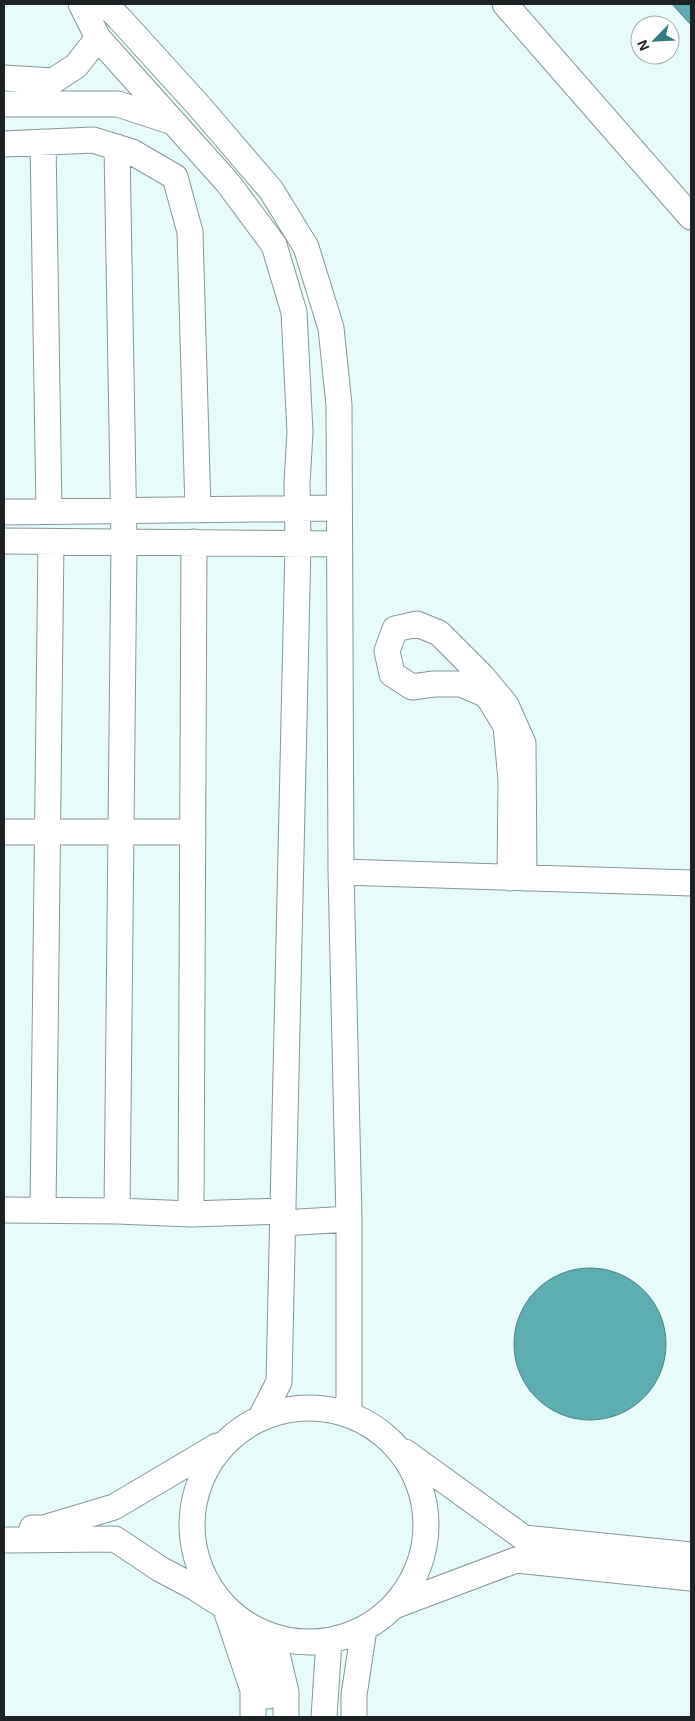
<svg xmlns="http://www.w3.org/2000/svg" width="695" height="1721" font-family="Helvetica,sans-serif">
<rect width="100%" height="100%" fill="#e8fbfb"/>
<path fill="#5daeb1" stroke="#4a8487" d="M672,4H691V25Z
M514 1344a76 76 0 1 1 152 0a76 76 0 1 1-152 0Z"/>
<g fill="none" stroke-linecap="round" stroke-linejoin="round">
<defs>
<path id="minor" d="M81,4L98,38L228,183L274,245L294,312L300,432L297,484L298,544L279,1382L261,1417
M105,4L120,19L199,106L271,190L306,247L331,328L339,405L341,872L349,1219V1414
M505,4L691,217
M4,78L53,81L76,66L98,38
M4,104H118L173,122
M43,142L49,511
M4,144L93,140L132,152L175,177L190,232L198,510
M4,512L339,508
M4,541L339,544
M4,832H193
M341,872L691,883
M510,878L511,780L506,726L487,695L461,684H434L412,687L392,674L387,651L395,629L417,624L439,633L482,676L506,705L523,743L524,878
M4,1210L117,1211L191,1214L283,1211
M43,1210L51,542
M117,1211L124,542L117,147
M191,1214L194,542
M283,1223L349,1219
M192 1525a117 117 0 1 1 234 0a117 117 0 1 1-234 0Z
M405,1452L524,1538L691,1555
M32,1528H44L114,1507L217,1446
M4,1540L115,1539L160,1569L194,1587L225,1607L253,1690V1717
M394,1606L516,1560L691,1578
M255,1630L268,1696
M278,1658L286,1692V1717
M324,1717L329,1641
M354,1717V1695L364,1629"/>
</defs>
<use href="#minor" stroke="#859697" stroke-width="27"/>
<use href="#minor" stroke="#fff" stroke-width="25"/>
</g>
<rect width="695" height="1721" fill="none" stroke="#1d2324" stroke-width="10"/>
<g transform="translate(655 40) rotate(246)"><circle r="24" fill="#ffffff" stroke="#a5a7a7"/>
<path d="M0-4L9 19L0 12L-9 19Z" fill="#317a7d"/>
<text y="-8" font-size="14" font-weight="bold" text-anchor="middle" fill="#1d2324">N</text>
</g>
</svg>
